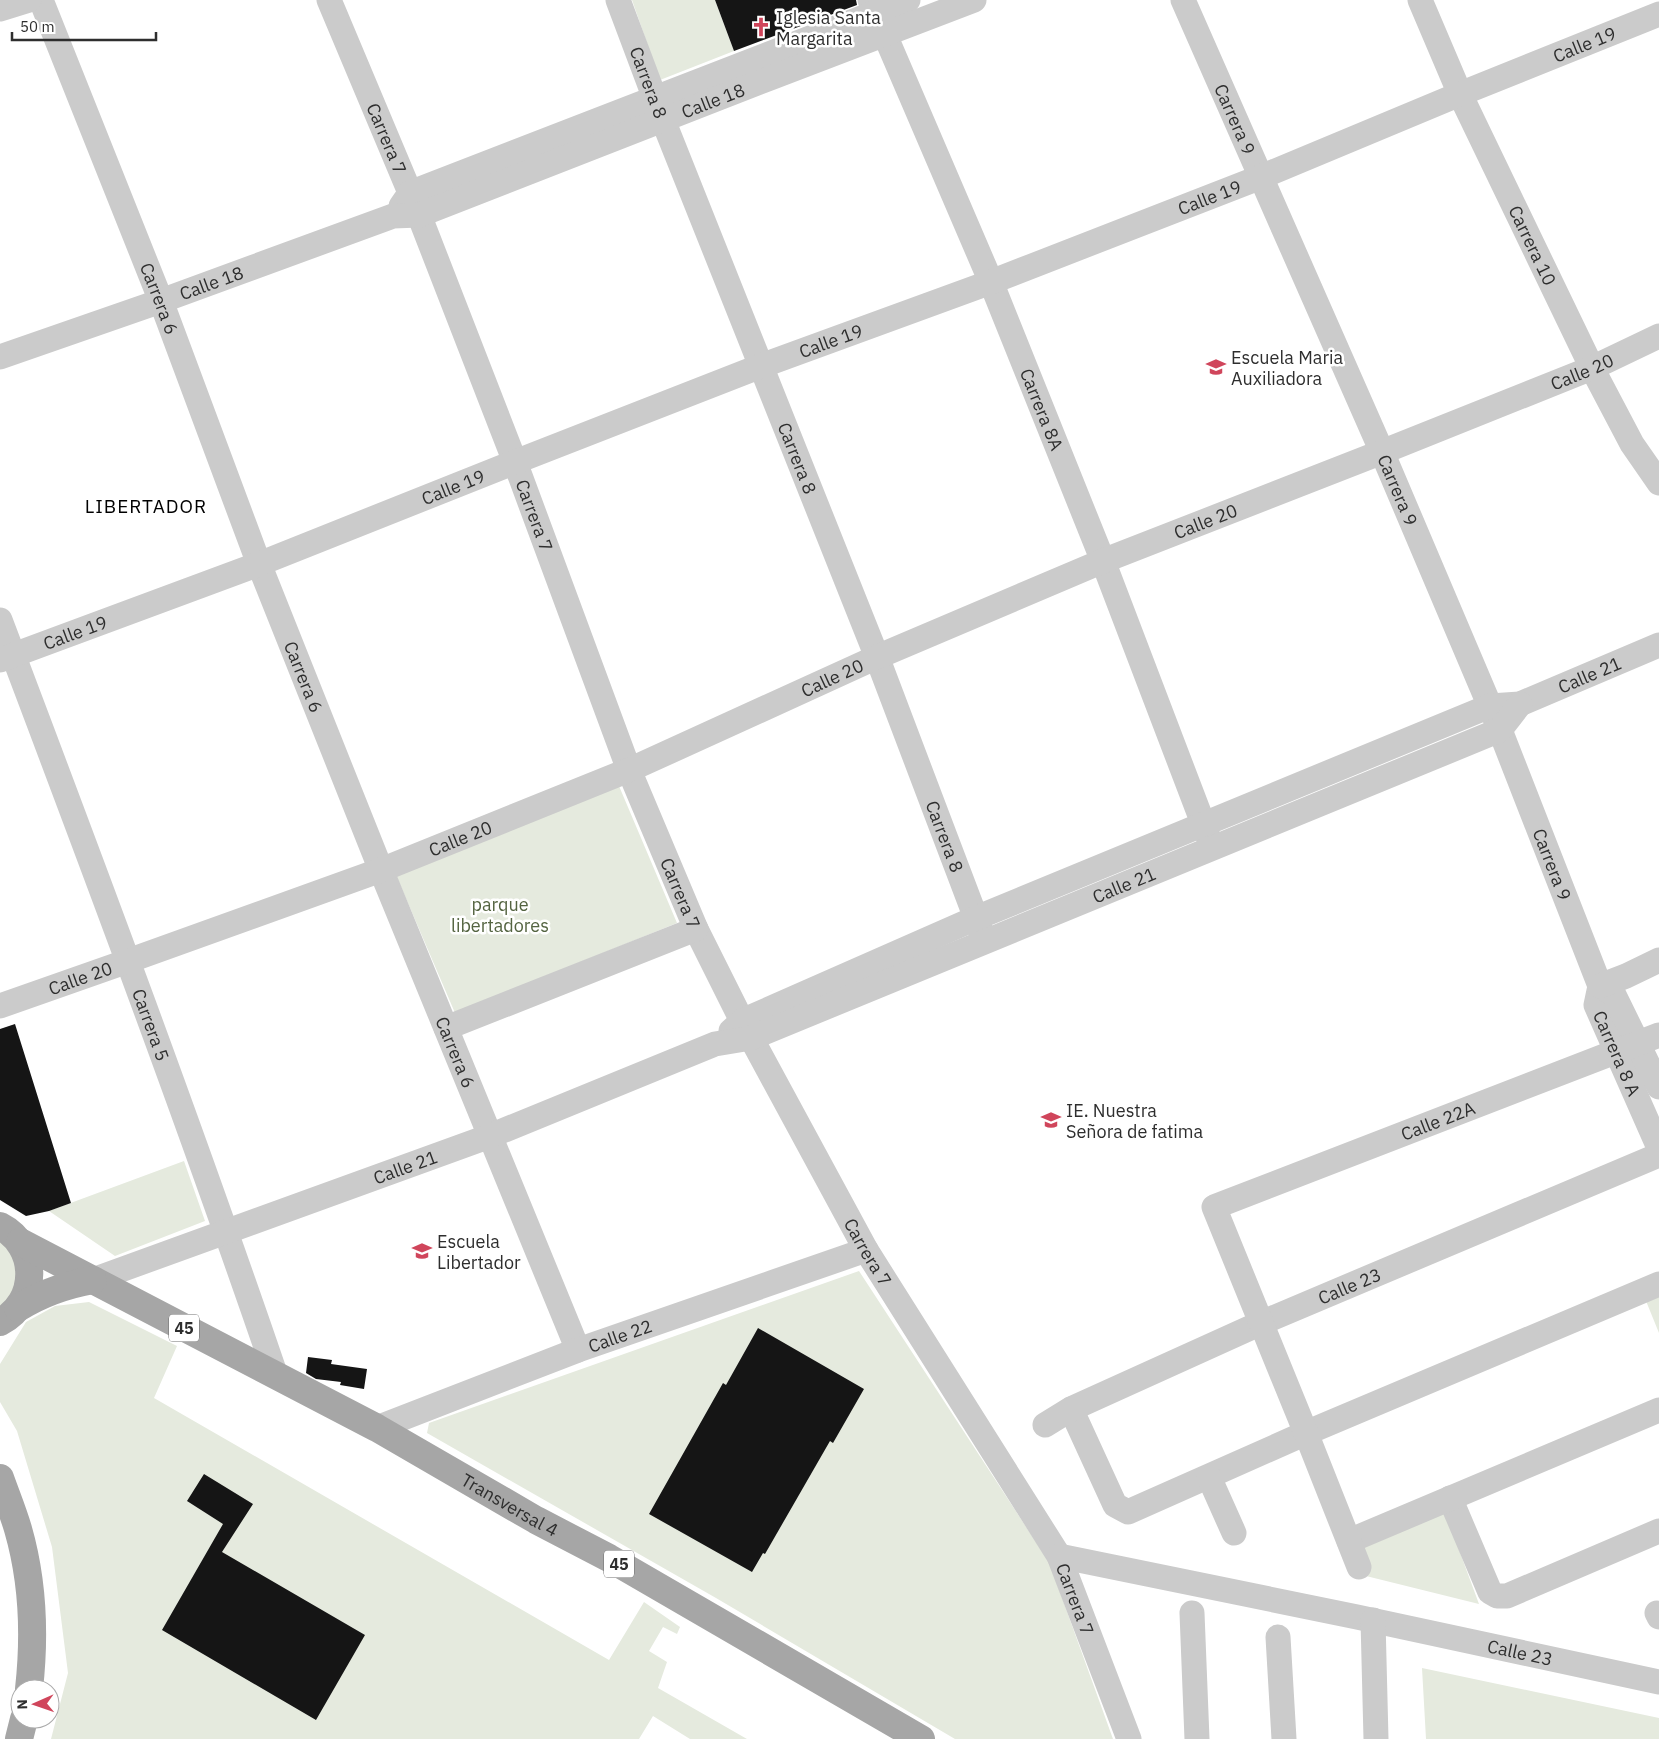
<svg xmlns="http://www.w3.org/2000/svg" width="1659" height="1739" font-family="'IBM Plex Sans',sans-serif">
<rect width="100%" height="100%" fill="#fff"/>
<path fill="#e5eade" d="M632,0H715L734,51L660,80Z
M619,786L677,923L455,1013L396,875Z
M184,1161L205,1221L115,1256L49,1211Z
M0,1231L27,1273L0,1312Z
M859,1271L1049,1562L1113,1739H955L716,1598L427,1433L429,1423Z
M1659,1295V1333L1646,1301Z
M89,1302L177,1346L154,1398L609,1660L644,1602L680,1627L677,1634L663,1627L649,1651L667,1662L658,1688L747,1739H690L653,1716L639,1739H51L68,1673L52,1547L17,1431L0,1402V1364L26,1322L55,1306Z
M1445,1512L1479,1604L1366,1576L1356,1547Z
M1422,1668L1659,1718V1739H1426Z"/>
<path fill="#151515" d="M715,0H856L857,5L734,51Z
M15,1024L71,1203L49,1211L26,1216L0,1200V1029Z
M758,1328L864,1389L833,1443L830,1441L765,1554L763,1553L752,1572L649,1514L723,1383L726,1385Z
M308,1357L332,1360L331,1364L367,1369L364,1389L340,1385L341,1382L316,1379L306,1373Z
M204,1474L253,1504L222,1552L365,1635L316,1720L162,1630L223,1524L187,1501Z"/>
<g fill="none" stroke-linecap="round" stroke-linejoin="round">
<g stroke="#cbcbcb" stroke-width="25">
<path id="s1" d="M41,0L161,301L259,564L381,870L578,1350"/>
<path id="s2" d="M329,0L416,207L515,462L629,770L696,929L742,1021L866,1250L1059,1556L1129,1739"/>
<path id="s3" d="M618,0L663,120L877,657L982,934"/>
<path id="s4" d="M870,0L991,282L1103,561L1209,839"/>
<path id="s5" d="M1183,0L1382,452L1500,730L1600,986"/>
<path id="s6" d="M1420,0L1460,94L1592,368L1632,444L1659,483"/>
<path d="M0,9L29,0"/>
<path d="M401,206L410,193L908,0"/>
<path id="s7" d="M0,357L161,301L393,216L419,215L770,78L974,0"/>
<path id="s8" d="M0,620C95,871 189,1122 276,1376"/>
<path id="s9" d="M0,660L259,564L515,462L761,366L991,282L1261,177L1460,94L1659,14"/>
<path id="s10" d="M1600,986L1596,1005L1659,1148"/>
<path d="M1600,986L1614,995L1659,1087"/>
<path d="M1600,986L1626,976L1659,960"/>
<path id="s11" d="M0,1006L128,961L381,870L629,770L877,657L1103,561L1382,452L1592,368L1659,336"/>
<path d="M446,1028L696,929"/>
<path id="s12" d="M731,1031L742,1021L976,918L1490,706L1520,704L1659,645"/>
<path id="s13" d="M93,1280L490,1136L715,1044L751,1038L1500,730L1520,704"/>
<path d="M1071,1409L1115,1505L1128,1512L1306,1433L1659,1284"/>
<path id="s14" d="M1045,1425L1071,1409L1261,1323L1659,1155"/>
<path id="s15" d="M377,1428L578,1350L866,1250"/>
<path d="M1209,1477L1234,1533"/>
<path d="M1450,1498L1490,1592L1497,1596H1507L1659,1531"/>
<path d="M1349,1541L1659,1410"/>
<path id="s16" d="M1059,1556L1357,1617L1659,1682"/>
<path id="s17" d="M1359,1567L1306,1433L1214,1207L1659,1035"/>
<path d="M1192,1613L1197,1739"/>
<path d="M1657,1613L1659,1617"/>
<path d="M1373,1620L1376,1739"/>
<path d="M1278,1637L1284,1739"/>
</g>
<g stroke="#a6a6a6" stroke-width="28">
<path d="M0,1226C39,1246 39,1302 0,1322"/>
<path id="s18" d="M20,1242L377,1428L536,1520L609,1558L921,1739"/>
<path d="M18,1308C42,1293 65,1285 93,1280"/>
<path d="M0,1478C6,1495 13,1512 18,1529C33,1581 35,1635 29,1689"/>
<path d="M19,1739L24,1719"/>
</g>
</g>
<defs>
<symbol id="church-bare" viewBox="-9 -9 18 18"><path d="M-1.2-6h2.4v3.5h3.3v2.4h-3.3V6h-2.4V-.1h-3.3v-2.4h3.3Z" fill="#d0455b" stroke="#fff" stroke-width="2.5" paint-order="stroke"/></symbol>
<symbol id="school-bare" viewBox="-9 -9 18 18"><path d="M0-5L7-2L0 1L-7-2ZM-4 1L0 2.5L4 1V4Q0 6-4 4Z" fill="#d0455b" stroke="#fff" stroke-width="2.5" paint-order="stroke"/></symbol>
</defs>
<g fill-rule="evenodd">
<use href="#church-bare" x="747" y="13" width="28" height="28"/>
<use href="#school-bare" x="1202" y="353" width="28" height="28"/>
<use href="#school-bare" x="1037" y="1106" width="28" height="28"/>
<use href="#school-bare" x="408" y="1237" width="28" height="28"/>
</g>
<g text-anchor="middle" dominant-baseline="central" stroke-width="5" stroke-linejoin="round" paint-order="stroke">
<g fill="#fff" stroke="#6d6d6d" stroke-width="1">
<rect x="169" y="1314.5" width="30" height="27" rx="4"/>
<rect x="604" y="1550.5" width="30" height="27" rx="4"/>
</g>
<g font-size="16" font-weight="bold" fill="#2e2e2e">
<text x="184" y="1328">45</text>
<text x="619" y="1564">45</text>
</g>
<g font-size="18" fill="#2e2e2e" stroke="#fff" text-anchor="start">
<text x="776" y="17">Iglesia Santa<tspan x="776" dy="21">Margarita</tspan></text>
<text x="1231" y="357">Escuela Maria<tspan x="1231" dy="21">Auxiliadora</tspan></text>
<text x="1066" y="1110">IE. Nuestra<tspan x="1066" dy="21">Señora de fatima</tspan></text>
<text x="437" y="1241">Escuela<tspan x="437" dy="21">Libertador</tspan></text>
</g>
<g font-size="18" fill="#2e2e2e" stroke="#fff">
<text stroke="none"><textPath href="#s9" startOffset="1700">Calle 19</textPath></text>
<text stroke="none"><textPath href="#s3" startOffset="88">Carrera 8</textPath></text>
<text stroke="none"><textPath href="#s7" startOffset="759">Calle 18</textPath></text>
<text stroke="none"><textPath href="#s5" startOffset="130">Carrera 9</textPath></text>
<text stroke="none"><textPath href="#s2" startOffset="150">Carrera 7</textPath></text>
<text stroke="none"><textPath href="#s9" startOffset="1295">Calle 19</textPath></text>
<text stroke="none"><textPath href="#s6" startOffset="270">Carrera 10</textPath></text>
<text stroke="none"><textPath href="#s7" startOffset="224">Calle 18</textPath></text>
<text stroke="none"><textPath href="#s1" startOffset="321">Carrera 6</textPath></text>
<text stroke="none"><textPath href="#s9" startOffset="890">Calle 19</textPath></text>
<text stroke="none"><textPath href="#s11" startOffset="1705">Calle 20</textPath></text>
<text stroke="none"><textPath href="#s4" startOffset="444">Carrera 8A</textPath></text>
<text stroke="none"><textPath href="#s3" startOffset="492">Carrera 8</textPath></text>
<text stroke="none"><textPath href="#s9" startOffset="485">Calle 19</textPath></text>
<text stroke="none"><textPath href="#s5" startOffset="535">Carrera 9</textPath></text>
<text stroke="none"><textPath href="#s2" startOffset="555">Carrera 7</textPath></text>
<text stroke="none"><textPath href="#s11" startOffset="1300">Calle 20</textPath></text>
<text stroke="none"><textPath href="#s9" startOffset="80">Calle 19</textPath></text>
<text stroke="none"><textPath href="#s12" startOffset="932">Calle 21</textPath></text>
<text stroke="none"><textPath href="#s1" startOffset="726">Carrera 6</textPath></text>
<text stroke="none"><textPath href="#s11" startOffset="895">Calle 20</textPath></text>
<text stroke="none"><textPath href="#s3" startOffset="898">Carrera 8</textPath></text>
<text stroke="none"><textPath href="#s11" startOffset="490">Calle 20</textPath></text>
<text stroke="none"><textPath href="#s5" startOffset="940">Carrera 9</textPath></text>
<text stroke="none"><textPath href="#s13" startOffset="1105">Calle 21</textPath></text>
<text stroke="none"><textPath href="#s2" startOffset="960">Carrera 7</textPath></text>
<text stroke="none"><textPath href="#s11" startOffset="85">Calle 20</textPath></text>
<text stroke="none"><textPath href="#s8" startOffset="432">Carrera 5</textPath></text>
<text stroke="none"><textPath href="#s1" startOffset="1131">Carrera 6</textPath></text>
<text stroke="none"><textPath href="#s10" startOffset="72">Carrera 8 A</textPath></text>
<text stroke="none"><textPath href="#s17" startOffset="628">Calle 22A</textPath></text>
<text stroke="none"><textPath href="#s13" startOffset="332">Calle 21</textPath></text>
<text stroke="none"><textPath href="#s2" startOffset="1365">Carrera 7</textPath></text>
<text stroke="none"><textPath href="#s14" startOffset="335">Calle 23</textPath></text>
<text stroke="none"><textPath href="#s15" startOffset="260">Calle 22</textPath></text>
<text stroke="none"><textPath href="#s18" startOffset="556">Transversal 4</textPath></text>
<text stroke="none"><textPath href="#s2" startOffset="1770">Carrera 7</textPath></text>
<text stroke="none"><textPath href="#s16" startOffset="471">Calle 23</textPath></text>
</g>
<g font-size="18" fill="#546441" stroke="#fff">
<text x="500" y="904">parque<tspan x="500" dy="21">libertadores</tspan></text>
</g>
<g font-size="19" letter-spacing="1" fill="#000" stroke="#fff">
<text x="146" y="506">LIBERTADOR</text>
</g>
</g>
<g transform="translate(35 1704) rotate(268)"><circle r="24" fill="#ffffff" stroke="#ababab"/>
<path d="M0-4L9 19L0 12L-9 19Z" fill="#d0455b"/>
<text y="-8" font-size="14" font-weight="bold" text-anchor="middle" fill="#2e2e2e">N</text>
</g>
<path d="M12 32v8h144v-8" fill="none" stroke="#2e2e2e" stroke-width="2.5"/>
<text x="20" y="32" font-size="15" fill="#2e2e2e" stroke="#ffffff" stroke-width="4" paint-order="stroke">50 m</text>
</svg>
